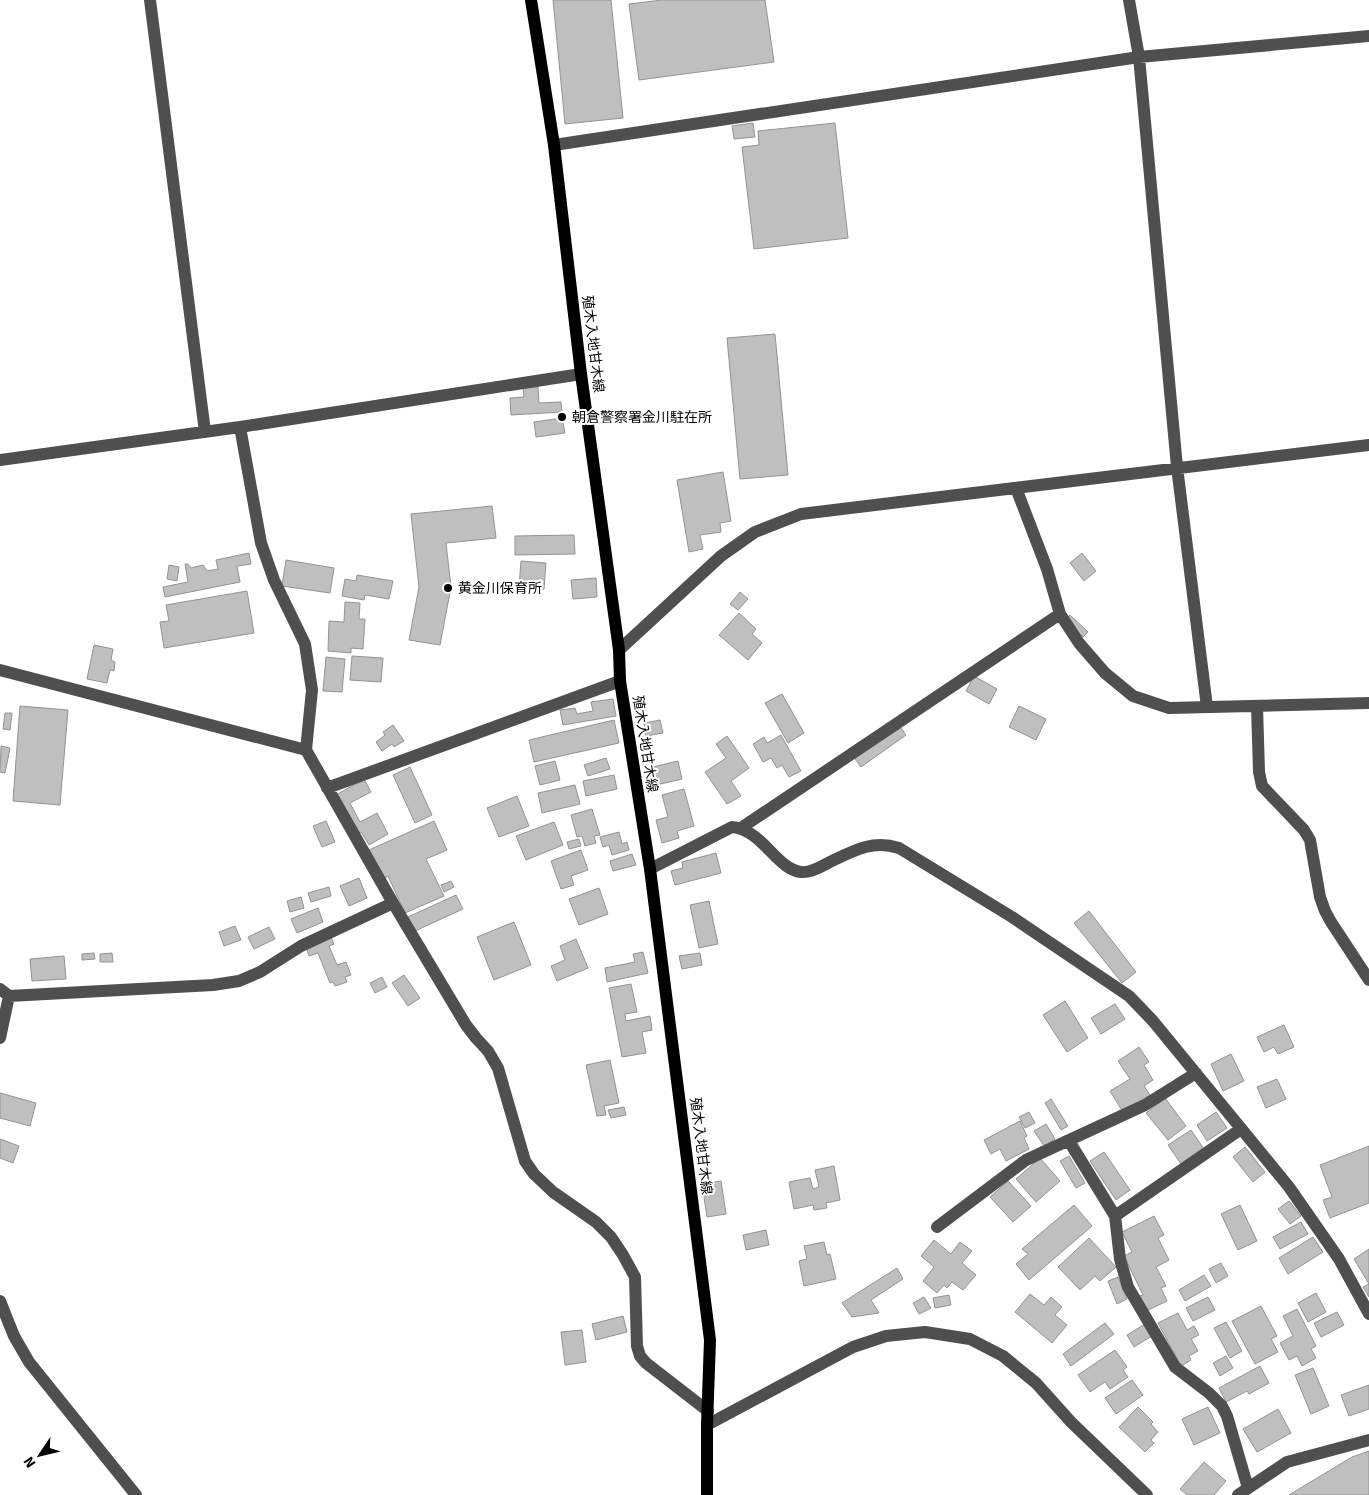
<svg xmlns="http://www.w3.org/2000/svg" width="1369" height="1495" font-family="Signika,'Noto Sans JP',sans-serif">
<rect width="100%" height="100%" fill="#fff"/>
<path fill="#bfbfbf" stroke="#939393" d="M553,0H611L623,118L565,124Z
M662,0H765L774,62L639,80L629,4Z
M753,123L755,137L734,139L732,126Z
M835,123L848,238L754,249L742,147L759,145L758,131Z
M775,334L788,475L740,479L727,338Z
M523,387H538L539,403L561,402L562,412L511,415L510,398L524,397Z
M562,418L565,433L536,437L534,422Z
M723,472L731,521L720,523L721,532L700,535L703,549L689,552L677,480Z
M492,506L496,538L446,543L451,587L440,645L409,640L419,587L411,514Z
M574,535L575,554L515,555V536Z
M249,553L251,564L237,566L240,582L165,597L163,587L188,582L185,564H188L191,568L203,565L207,571L218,569L216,560Z
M1082,553L1096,571L1084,581L1070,563Z
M286,560L334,568L330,593L282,586Z
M521,561L546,563L544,589L519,587Z
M169,565L179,567L177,581L167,579Z
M357,575L393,581L389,599L365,595L364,600L342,596L345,579L356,581Z
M596,578L597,597L573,599L571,580Z
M247,591L254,633L164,648L160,622L169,621L166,605Z
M740,592L748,599L738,610L730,604Z
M345,602L360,603L359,619H365L363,649L351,648V653L328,651L329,621L344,622Z
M739,613L756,629L752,634L762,643L748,660L719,635Z
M1070,615L1088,632L1083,637L1065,620Z
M94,645L113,649L111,660L115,662L114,671L110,670L107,683L87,679Z
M352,656L383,658L381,682L350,680Z
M326,657L345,659L342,692L323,691Z
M974,676L997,689L989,704L966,691Z
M782,694L804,733L788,743L765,703Z
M613,699L616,716L563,725L560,710L575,708L577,714L593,711L591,702Z
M20,706L68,710L60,805L13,801Z
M1019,706L1046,719L1036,740L1009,727Z
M5,713H12L10,730L3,729Z
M614,720L619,743L534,762L529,740Z
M660,720L663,733L646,736L644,723Z
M898,724L906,735L861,767L853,756Z
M393,725L404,741L394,747L392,744L382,751L376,742L385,735L383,732Z
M781,735L801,771L789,777L782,765L777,768L771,758L763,762L753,744L764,737L767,743Z
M727,736L749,768L731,781L741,796L727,804L705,772L726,758L716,744Z
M1,746L10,748L5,773L0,772Z
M606,758L610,769L588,776L584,765Z
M555,761L560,780L540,785L535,766Z
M678,761L682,779L652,786L648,768Z
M410,767L432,815L415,823L393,775Z
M614,775L617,789L586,796L583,781Z
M364,779L371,792L350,803L360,822L377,813L388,834L369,845L361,832L357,834L336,795Z
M575,785L580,804L542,813L538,793Z
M684,789L694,826L677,831L679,838L662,843L656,820L668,817L662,795Z
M517,796L529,826L499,837L487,808Z
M592,809L600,835L594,836L596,843L585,846L582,836L577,837L571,815Z
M326,821L335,842L322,847L313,826Z
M434,821L447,850L426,859L444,896L405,913L388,876L383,879L369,850Z
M554,822L563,845L526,860L516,836Z
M619,832L622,844L627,842L629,850L612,855L609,845L603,847L600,837Z
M579,839L581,846L569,849L567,842Z
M581,850L588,870L571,876L574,885L561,889L551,861Z
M716,853L721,873L675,885L671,871L683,868L682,862Z
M632,854L636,865L613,871L610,861Z
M359,878L367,898L349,906L340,886Z
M451,881L454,887L444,892L441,885Z
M329,887L331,896L311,902L308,893Z
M599,888L608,914L579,925L569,899Z
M456,895L463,909L415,931L408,917Z
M301,897L304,908L290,912L287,901Z
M709,901L718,944L699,948L690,905Z
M318,908L323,922L297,933L291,919Z
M1089,911L1136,972L1122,983L1074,923Z
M514,922L531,965L494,980L477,937Z
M235,926L241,940L224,946L219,932Z
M269,927L275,939L254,949L248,937Z
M331,937L334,944L329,946L337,965L346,962L351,975L345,977L347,982L335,986L333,982L330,983L318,953L309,956L306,947Z
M576,939L588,968L557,981L551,966L565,960L560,946Z
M643,952L648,973L607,982L605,968L635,962L633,954Z
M94,953L95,959L82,960V954Z
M112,953L113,962H100V954Z
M700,953L702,965L682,969L679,956Z
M64,956L66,979L32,981L30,959Z
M404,975L420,998L408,1006L392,983Z
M382,977L387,987L375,993L370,983Z
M631,984L637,1012L625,1014L626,1021L650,1016L652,1030L642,1032L646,1053L622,1057L609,988Z
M1065,1001L1088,1038L1067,1052L1043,1015Z
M1115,1004L1125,1019L1101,1034L1091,1018Z
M1284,1025L1294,1047L1278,1054L1274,1047L1264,1052L1257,1037Z
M1139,1047L1149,1062L1144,1065L1153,1080L1144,1086L1150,1095L1123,1112L1110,1091L1130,1079L1118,1061Z
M1231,1054L1244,1081L1223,1091L1211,1064Z
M610,1060L619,1103L604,1106L606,1115L597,1116L586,1065Z
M1277,1079L1286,1099L1266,1108L1257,1087Z
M0,1093L36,1103L30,1126L0,1118Z
M1165,1098L1186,1126L1168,1140L1146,1113Z
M1051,1099L1068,1126L1061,1130L1045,1103Z
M624,1107L626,1115L611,1118L608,1110Z
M1029,1112L1035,1123L1025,1128L1019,1117Z
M1216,1112L1227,1128L1207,1141L1197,1125Z
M1020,1121L1027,1136L1024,1138L1029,1149L1006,1161L1000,1149L991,1154L984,1140Z
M1046,1124L1055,1139L1044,1146L1034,1131Z
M1191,1130L1204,1149L1181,1164L1168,1145Z
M0,1139L19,1146L13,1163L0,1158Z
M1369,1146V1203L1330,1218L1323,1200L1332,1197L1320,1165Z
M1245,1147L1265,1172L1253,1182L1233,1157Z
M1104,1152L1130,1190L1116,1200L1090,1161Z
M1069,1156L1085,1183L1076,1188L1060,1161Z
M1040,1158L1060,1181L1036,1202L1016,1179Z
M834,1166L840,1200L826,1203L827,1208L814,1210L813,1205L794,1209L789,1182L810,1178L813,1189L819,1187L815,1170Z
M721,1181L726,1214L707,1217L702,1184Z
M1008,1181L1031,1206L1013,1222L990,1197Z
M1289,1201L1301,1216L1290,1224L1278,1209Z
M1074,1205L1092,1226L1029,1280L1016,1264L1028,1254L1022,1249Z
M1240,1205L1257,1241L1238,1250L1221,1214Z
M1154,1216L1164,1235L1158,1238L1169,1260L1156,1267L1166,1286L1161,1288L1167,1301L1146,1311L1139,1296L1143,1295L1124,1256L1132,1252L1122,1232Z
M1301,1222L1308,1234L1280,1249L1273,1237Z
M766,1230L769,1245L746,1250L743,1235Z
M1313,1237L1323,1252L1288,1274L1279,1258Z
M1089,1238L1116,1267L1100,1281L1095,1276L1080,1290L1058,1267Z
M934,1240L951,1254L960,1242L972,1251L962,1263L976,1275L963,1290L952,1282L947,1288L944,1285L937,1293L923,1281L934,1267L921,1256Z
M824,1242L827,1255L830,1254L836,1279L804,1286L799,1261L807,1259L804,1246Z
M1369,1249V1297L1363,1287L1369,1284L1354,1259Z
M1221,1263L1228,1276L1216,1283L1209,1269Z
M897,1268L903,1279L871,1300L879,1313L852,1317L842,1303Z
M1204,1275L1211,1286L1185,1301L1179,1290Z
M1118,1277L1127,1299L1117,1304L1108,1281Z
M1316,1293L1326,1312L1308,1322L1298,1303Z
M1030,1294L1044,1305L1051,1297L1062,1307L1055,1315L1067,1325L1052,1343L1015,1312Z
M949,1295L951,1305L935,1308L933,1298Z
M924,1297L931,1308L919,1314L913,1303Z
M1208,1297L1215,1310L1193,1321L1186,1308Z
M1261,1306L1277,1336L1271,1339L1278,1352L1255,1364L1232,1321Z
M1297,1309L1316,1346L1311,1349L1316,1358L1302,1366L1297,1356L1289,1360L1280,1343L1293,1336L1283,1316Z
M1337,1312L1344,1325L1321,1337L1314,1323Z
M1178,1313L1187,1330L1194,1326L1199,1335L1191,1339L1198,1351L1189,1356L1191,1360L1181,1366L1158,1323Z
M623,1316L627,1332L596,1340L592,1324Z
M1226,1322L1242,1351L1230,1358L1214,1328Z
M1105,1323L1114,1334L1071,1366L1063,1354Z
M1145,1324L1152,1336L1134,1347L1127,1335Z
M582,1330L586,1362L565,1365L561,1332Z
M1115,1350L1127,1367L1123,1370L1128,1377L1110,1389L1105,1382L1090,1392L1078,1375Z
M1226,1356L1233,1368L1220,1376L1213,1363Z
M1260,1366L1269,1383L1249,1394L1247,1391L1226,1402L1219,1388Z
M1313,1368L1329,1406L1311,1414L1295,1375Z
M1132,1380L1143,1395L1116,1414L1105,1398Z
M1369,1385V1409L1349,1416L1341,1395Z
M1138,1407L1153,1422L1151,1424L1158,1432L1151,1440L1154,1443L1145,1452L1119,1427Z
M1208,1407L1220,1433L1194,1445L1182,1419Z
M1278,1409L1291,1433L1257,1452L1243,1429Z
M1369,1451V1495H1289L1352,1457Z
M1204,1462L1226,1481L1214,1495H1187L1180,1489Z"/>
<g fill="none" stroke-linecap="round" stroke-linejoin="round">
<path stroke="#4f4f4f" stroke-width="12" d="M150,0L205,432
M1129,0L1139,57L1177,467L1207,707
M554,145L1139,57L1369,36
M240,427L261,543L274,580L305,644L312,690L306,750L393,903L466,1025L476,1038L488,1051L498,1068L525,1161L534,1174L553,1192L596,1222L611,1237L623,1255L635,1277L637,1346L640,1356L646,1363L708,1411
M0,460L240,427L581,374
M1016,488L1047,569L1060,614L1079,643L1105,673L1133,696L1169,708L1369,703
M619,650L721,556L755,532L801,514L1369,445
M0,670L306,750
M1257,706L1259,772L1262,786L1304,830L1310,840L1320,897L1325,911L1331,922L1369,980
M327,788L620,681
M741,828L1060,614
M650,869L732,827C763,830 776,869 801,872C809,873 819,868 826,864C851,852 871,839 899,848L1012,917L1129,996L1153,1021L1289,1187L1339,1259L1369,1314
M0,989L9,996L213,985L239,981L260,972L301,946L393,903
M0,1038L9,996
M1069,1141L1115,1216L1120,1259L1128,1287L1175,1367L1209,1393L1222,1406L1227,1416L1248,1488
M1115,1216L1241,1129
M937,1227L1026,1160L1145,1105L1196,1073
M0,1301L14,1336L29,1362L136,1495
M707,1425L853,1347L886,1336L925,1332L970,1339L1003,1356L1036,1383L1071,1422L1147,1495
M1238,1495L1287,1462L1369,1440"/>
<path stroke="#000" stroke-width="12" d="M531,0L554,145L581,374L619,650L620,681L650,869L710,1340L707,1425V1495"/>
</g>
<g fill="#000" stroke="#fff" stroke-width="2">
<circle cx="562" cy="417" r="5"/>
<circle cx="448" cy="588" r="5"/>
</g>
<g text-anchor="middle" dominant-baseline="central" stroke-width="4" stroke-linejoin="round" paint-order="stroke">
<g font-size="14" fill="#000" stroke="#fff">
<text transform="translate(593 344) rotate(83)">殖木入地甘木線</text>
<text transform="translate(645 744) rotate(81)">殖木入地甘木線</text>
<text transform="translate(701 1146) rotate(83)">殖木入地甘木線</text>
</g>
<g font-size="14" fill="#000" stroke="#fff" text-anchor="start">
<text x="572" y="417">朝倉警察署金川駐在所</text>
<text x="458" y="588">黄金川保育所</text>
</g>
</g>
<g transform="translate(40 1455) rotate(235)" stroke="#ffffff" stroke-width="4" paint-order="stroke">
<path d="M0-4L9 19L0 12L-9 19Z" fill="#000000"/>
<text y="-8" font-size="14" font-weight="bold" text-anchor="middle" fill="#000000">N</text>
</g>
</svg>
